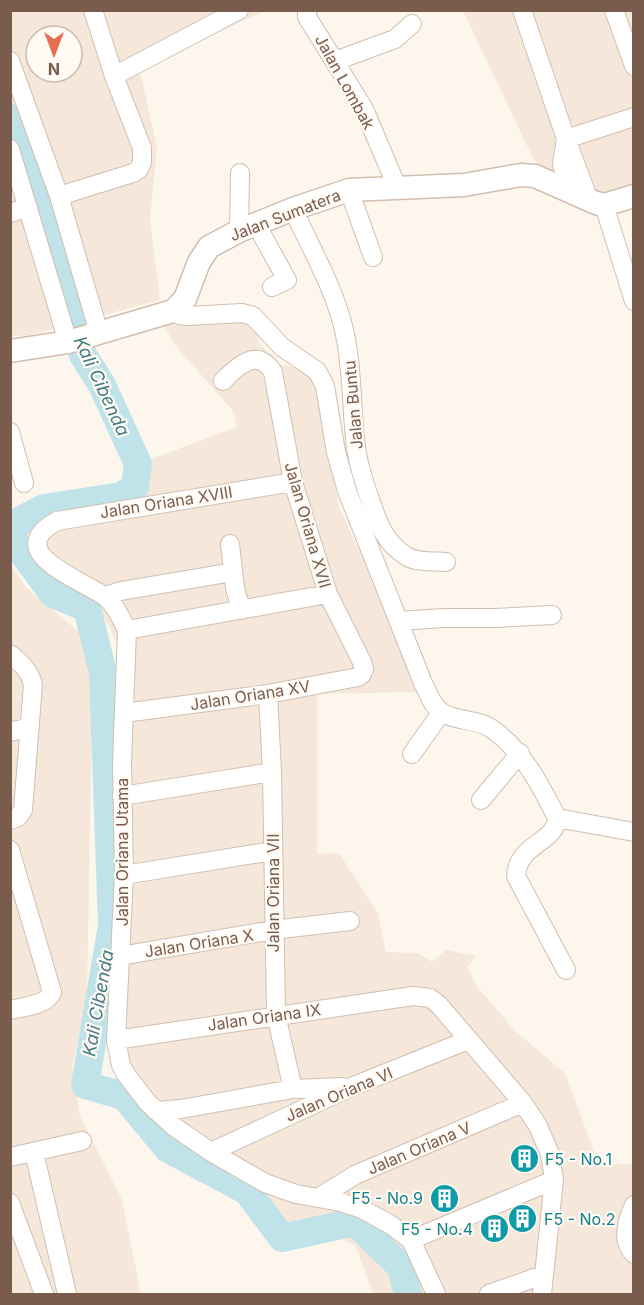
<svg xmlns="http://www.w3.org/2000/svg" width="644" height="1305" font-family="Inter,sans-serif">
<rect width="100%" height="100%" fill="#fdf6ec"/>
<path fill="#f5e8da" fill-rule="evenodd" d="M10,11H265L139,67L157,147L150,219L160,300L29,335L11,337ZM36,36H72V72H36Z
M463,11H633V188L583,206L563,201L531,154Z
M252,321L259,343L279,364L309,370L325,382L321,406L339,507L404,646L416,692L317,694V854L339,853L378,913L386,952L417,953L432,962L446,950L476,956L467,967L476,985L515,1031L565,1073L599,1165L633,1164V1294H373L356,1247L339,1237L298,1238L278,1231L249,1191L195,1160L160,1136L123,1075L114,941L113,798L118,647L108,624L95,604L43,580L23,565L11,543L10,520L43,511L123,497L134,486L138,464L237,427L233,411L175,345L164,325Z
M10,563L26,587L89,641L93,661L87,999L72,1068L80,1116L122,1200L141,1294H11Z"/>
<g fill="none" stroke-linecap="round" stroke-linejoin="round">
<path stroke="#bfe3e8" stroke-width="28" d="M10,118L47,231L83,355L102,385L138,464L135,487L121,496L44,508L21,520L10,534
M10,536L53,594L87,608L103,673L112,925L85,1085L124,1096L168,1149L247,1191L282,1238L355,1222L401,1267L408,1294"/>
<defs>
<path id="minor" d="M307,10V17L364,109L397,187
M522,10L566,139L589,200
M614,10L634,66
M10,61L59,196L99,333
M335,61L395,39L412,24
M114,76L239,10
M566,139L634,117
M566,139L562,164L570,192
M10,149L68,342
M349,190L373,257
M59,196L133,173L139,169L142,162V148L114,76L93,10
M604,205L634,301
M293,209C311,249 334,287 344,330C353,369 351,408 356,448C359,467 365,486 372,505C379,526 386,543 406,556C417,563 434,561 446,562
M10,213L28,207
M256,224L287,280L272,287
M239,231L240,173
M173,311L179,315L189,316L242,313L253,316L282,347L317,371L325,386L336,452L347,491L423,683C428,692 432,705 440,711C454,722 477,718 492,729C523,751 540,784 557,818C556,843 518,843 516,876L566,970
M10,432L24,483
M293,482L57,521C0,552 82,580 104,596C115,604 121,618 127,630L122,763L124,875L116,1040L121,1065L125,1073L148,1103L173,1126L211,1152L265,1183L296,1194L340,1202L362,1209L391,1225L411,1240L436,1294
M230,544L235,588L241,610
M105,596L121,591L233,572
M399,621L444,618H495L552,615
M127,630L328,594
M10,654C21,663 30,671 33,685L23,810L18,817L10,820
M268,694L272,772L276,1015L293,1089
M124,713L268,694L358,677L362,674L364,669L362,662L328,594L293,482L273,372C258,347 237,366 223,381
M10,732L30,727
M412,754L441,713
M122,796L272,772
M481,800L520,753
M557,818L634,832
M10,850L52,992C48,1005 23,1007 10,1010
M124,875L273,851
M120,956L273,930L350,921
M116,1040L413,996L430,998L439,1005L523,1103L538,1126L550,1154L554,1180L542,1294
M156,1111L181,1109L293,1089L342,1087
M34,1152L67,1294
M211,1152L351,1087L468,1040
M10,1157L82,1141
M318,1198L355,1175L523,1103
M10,1203L44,1294
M634,1205C627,1220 621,1241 634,1254
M411,1240L554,1180
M489,1294L543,1275"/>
<path id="tertiary" d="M10,351L68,342L173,311L185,299L199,262L209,247L239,231L293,209L349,190L464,185L521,175L535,176L596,203L604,205L634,196"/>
</defs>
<use href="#minor" stroke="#d1beb0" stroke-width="20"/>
<use href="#tertiary" stroke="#d1beb0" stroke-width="25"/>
<use href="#minor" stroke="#fff" stroke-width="18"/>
<use href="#tertiary" stroke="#fff" stroke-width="22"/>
</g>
<defs>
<symbol id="building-disc" viewBox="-11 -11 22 22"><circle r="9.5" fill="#0f9aa8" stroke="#fffaf3"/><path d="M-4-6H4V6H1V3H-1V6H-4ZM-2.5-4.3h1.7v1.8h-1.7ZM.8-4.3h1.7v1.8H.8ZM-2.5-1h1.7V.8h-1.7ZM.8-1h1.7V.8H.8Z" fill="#fff"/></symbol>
</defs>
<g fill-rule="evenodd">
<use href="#building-disc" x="508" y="1142" width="33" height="33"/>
<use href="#building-disc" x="428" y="1182" width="33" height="33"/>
<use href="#building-disc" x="506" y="1202" width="33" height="33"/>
<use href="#building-disc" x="478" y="1212" width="33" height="33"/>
</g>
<g text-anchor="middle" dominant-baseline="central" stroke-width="4.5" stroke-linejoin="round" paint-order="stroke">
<g font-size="16" fill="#7a5c4d" stroke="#fffaf3">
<text transform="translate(345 82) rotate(61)">Jalan Lombak</text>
<text transform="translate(285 215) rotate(-21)">Jalan Sumatera</text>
<text transform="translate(353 405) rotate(-95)">Jalan Buntu</text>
<text transform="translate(166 502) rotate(-9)">Jalan Oriana XVIII</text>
<text transform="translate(308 525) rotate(74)">Jalan Oriana XVII</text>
<text transform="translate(250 695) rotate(-9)">Jalan Oriana XV</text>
<text transform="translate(122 852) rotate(-90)">Jalan Oriana Utama</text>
<text transform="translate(273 893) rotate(-90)">Jalan Oriana VII</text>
<text transform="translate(199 943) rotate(-9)">Jalan Oriana X</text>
<text transform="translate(264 1017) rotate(-8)">Jalan Oriana IX</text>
<text transform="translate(339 1094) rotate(-23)">Jalan Oriana VI</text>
<text transform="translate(419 1148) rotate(-23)">Jalan Oriana V</text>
</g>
<g font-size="16" fill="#0d838f" stroke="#fffaf3" text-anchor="start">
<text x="545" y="1159">F5 - No.1</text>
<text x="423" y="1198" text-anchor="end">F5 - No.9</text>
<text x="544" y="1219">F5 - No.2</text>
<text x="473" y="1229" text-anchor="end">F5 - No.4</text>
</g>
<g font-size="18" font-style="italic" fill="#437c86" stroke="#fffaf3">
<text transform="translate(102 386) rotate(65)">Kali Cibenda</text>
<text transform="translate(98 1003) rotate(-80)">Kali Cibenda</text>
</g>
</g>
<rect width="644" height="1305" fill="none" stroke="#7a5c4d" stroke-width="24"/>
<g transform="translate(54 54) rotate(180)"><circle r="28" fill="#fffaf3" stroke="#cabbb1" stroke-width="1.5"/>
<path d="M0-4.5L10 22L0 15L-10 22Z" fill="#e76f51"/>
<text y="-9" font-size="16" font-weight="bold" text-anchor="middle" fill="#7a5c4d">N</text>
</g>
</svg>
